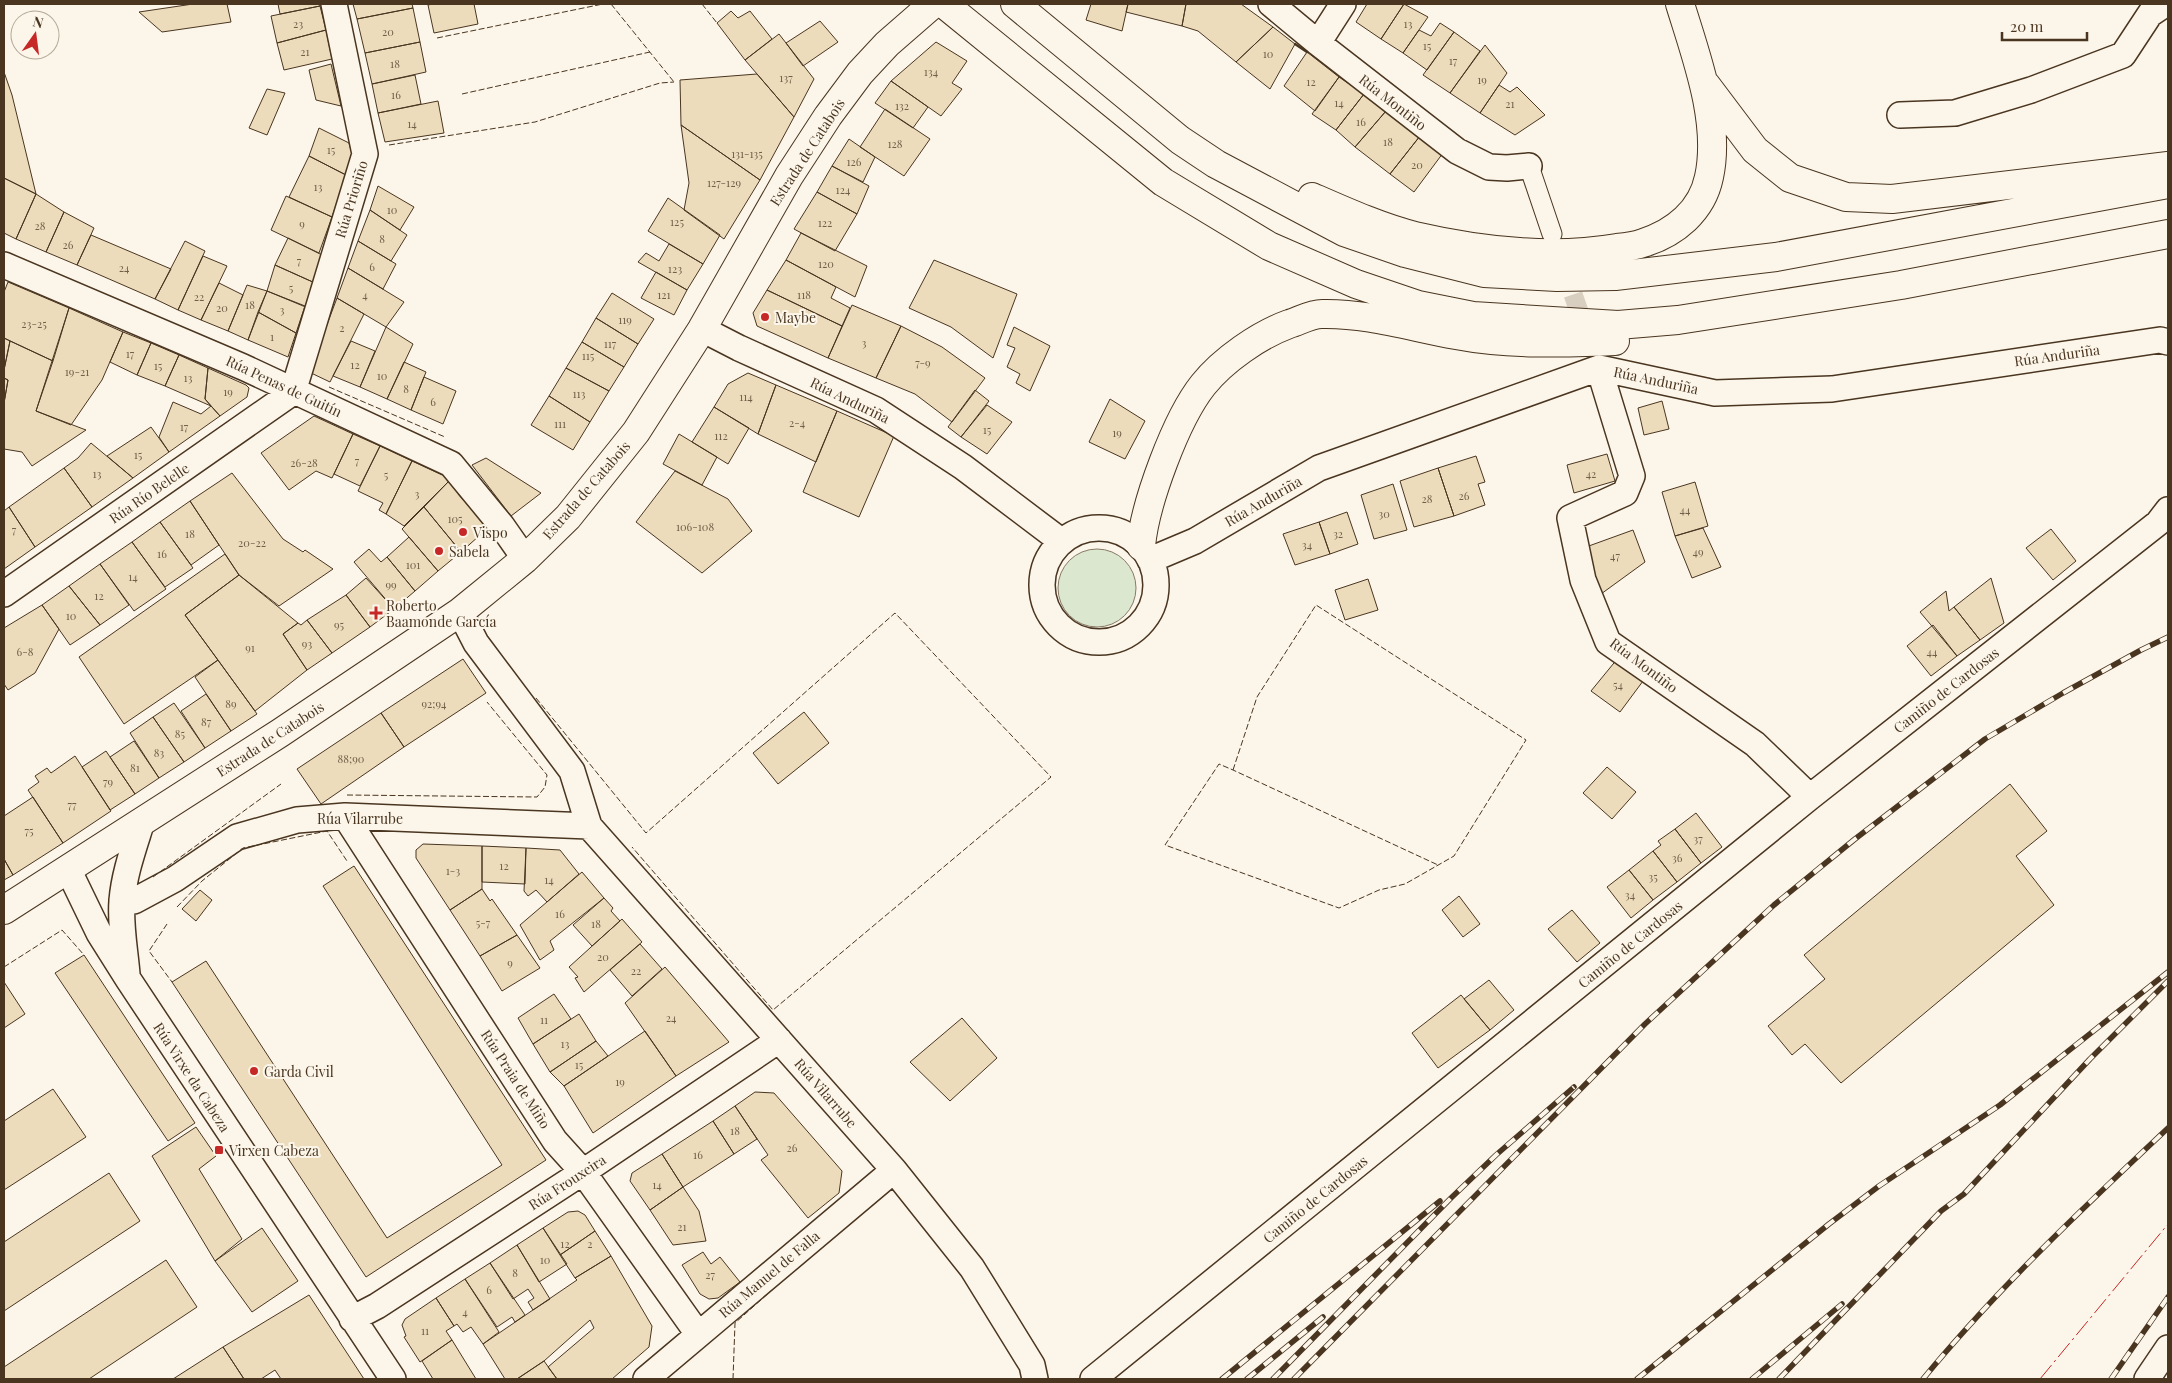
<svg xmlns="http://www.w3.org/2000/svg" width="2172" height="1383" font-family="'Playfair Display',serif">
<rect width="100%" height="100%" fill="#fbf6e9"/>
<path fill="#dce7d0" stroke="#887966" d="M1058 588a39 39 0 1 1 78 0a39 39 0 1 1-78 0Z"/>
<path fill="#ecdcbc" stroke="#4a3520" d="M193,4H227L231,22L162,32L139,12Z
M278,4H320V6L280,14Z
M353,4H412L413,8L357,19Z
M433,4H474L478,24L434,33L428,5Z
M1091,4H1128L1122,31L1086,20Z
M1128,4H1186L1182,26L1126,12Z
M1186,4H1241L1273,27L1236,62L1198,31L1182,26Z
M1367,4H1404L1381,39L1356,22Z
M1404,4L1428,17L1403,53L1381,39Z
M320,6L326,30L277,43L271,16Z
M413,8L420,42L365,53L357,19Z
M731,11L738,18L750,11L772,39L745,60L717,23Z
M820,21L838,42L803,66L786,43Z
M1440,23L1454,32L1427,70L1403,53L1419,30L1431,36Z
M1273,27L1295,44L1270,89L1236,62Z
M326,30L332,59L284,70L277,43Z
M1454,32L1480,51L1450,93L1423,75Z
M779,34L814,79L794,117L745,60Z
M420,42L426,72L372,84L365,53Z
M936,42L967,61L952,83L962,89L941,116L891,81Z
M1485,45L1507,73L1480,113L1450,93Z
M1307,52L1339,77L1315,111L1284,86Z
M331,64L341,106L316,100L309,70Z
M4,72L12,95L36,194L4,178Z
M757,74L794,117L760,180L681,125L680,80Z
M415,75L421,104L378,113L372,84Z
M1339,77L1364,94L1336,130L1312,114Z
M891,81L928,107L913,128L875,103Z
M1499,85L1510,92L1517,87L1545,115L1515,135L1480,113Z
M267,89L285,93L267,135L249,128Z
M1364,94L1386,111L1355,147L1336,130Z
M438,101L444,133L385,142L378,113Z
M885,109L930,139L904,176L860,147Z
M1386,111L1420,136L1390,174L1355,147Z
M681,125L760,180L724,239L684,210L689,183Z
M319,128L349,143L353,157L346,175L309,156Z
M1420,136L1443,153L1414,192L1390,174Z
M849,139L875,157L863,182L832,166Z
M309,156L346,175L332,217L289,197Z
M832,166L869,186L857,214L817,192Z
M4,178L36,194L16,239L4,233Z
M378,186L414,207L400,230L370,210Z
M817,192L857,214L835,251L794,229Z
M36,194L64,212L46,252L16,239Z
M286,196L332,217L319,253L271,230Z
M668,198L720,235L703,264L648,231Z
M370,210L407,235L391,261L358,241Z
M64,212L94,228L77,265L46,252Z
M801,233L867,266L855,297L786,260Z
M91,235L171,269L155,299L77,265Z
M288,238L322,255L315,283L275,265Z
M185,241L205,251L178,310L155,299Z
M358,241L396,264L383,289L348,268Z
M669,244L703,264L687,290L638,262L646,253L659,261Z
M203,256L227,266L201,320L178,310Z
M786,260L836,287L831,298L850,308L842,326L767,290Z
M934,260L1017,294L993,358L951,327L909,308Z
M275,265L315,283L308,308L267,291Z
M348,268L404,302L386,327L337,298Z
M656,272L687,290L674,315L641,298Z
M8,282L69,308L53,361L4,338V292Z
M219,283L243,295L228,331L201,320Z
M247,285L267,291L248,340L228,331Z
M767,290L842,326L828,358L757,326L753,313Z
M267,291L305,306L296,333L258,312Z
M612,293L654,319L638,344L596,318Z
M337,298L364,314L330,382L309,372Z
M852,305L901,326L876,378L828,358Z
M69,308L123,332L102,380L71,425L36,411Z
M258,312L296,333L288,357L248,340Z
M596,318L638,344L624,367L582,342Z
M901,326L942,347L985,378L952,422L915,394L876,378Z
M386,327L413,344L387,399L360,387Z
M1014,327L1050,346L1030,391L1016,383L1020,374L1007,367L1015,348L1007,345Z
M123,332L151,343L137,375L110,362Z
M4,338L10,341L4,370Z
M10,341L53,361L36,411L86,430L32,466L22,452L4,449V403L8,380L4,378V370Z
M351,341L375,351L360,387L333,376Z
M582,342L624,367L609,391L566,368Z
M151,343L179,355L165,386L137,375Z
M179,355L208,368L205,399L211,406L165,386Z
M404,362L426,372L411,410L387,399Z
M208,368L246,385L249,388L247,397L220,416L205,399Z
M566,368L609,391L590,422L549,396Z
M748,373L776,385L758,434L714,407L728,384Z
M424,377L456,391L443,424L411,410Z
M4,378L8,380L4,403Z
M776,385L837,411L816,462L758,434Z
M975,390L989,401L961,437L948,427Z
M549,396L590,422L573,450L531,425Z
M1110,399L1145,421L1125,459L1089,442Z
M1662,401L1669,429L1644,435L1638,408Z
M173,402L201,414L211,406L220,416L169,452L159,437Z
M987,405L1012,422L987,454L961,437Z
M714,407L749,428L728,464L692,442Z
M837,411L894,436L859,517L803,492Z
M314,416L353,434L332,478L316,471L289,490L261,453Z
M151,427L169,452L133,478L107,456Z
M353,434L380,446L360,486L334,474Z
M679,434L717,457L702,485L663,464Z
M91,443L133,478L92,507L64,468L78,458Z
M380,446L412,461L386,514L379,510L383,503L358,491Z
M1607,454L1615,481L1574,493L1567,465Z
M1476,456L1485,482L1478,484L1485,505L1454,516L1438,468Z
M486,458L541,493L511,516L472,465Z
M412,461L451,479L404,526L386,514Z
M64,468L92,507L35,547L9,507Z
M1438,468L1454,516L1414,527L1400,481Z
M675,471L728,499L752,531L702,573L636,522Z
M232,473L283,539L303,552L305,550L333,569L279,606L239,575L190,501Z
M451,479L462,490L458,494L488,528L461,552L424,507Z
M1695,482L1708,526L1675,536L1662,492Z
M1393,484L1407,530L1374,539L1361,495Z
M190,501L219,545L191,565L160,522Z
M9,507L35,547L4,569V511Z
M424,507L461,552L438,571L402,529Z
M1347,512L1358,544L1330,554L1319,522Z
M160,522L193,568L165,587L132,542Z
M1319,522L1330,554L1295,565L1283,534Z
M1703,528L1721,567L1692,578L1675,536Z
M2051,529L2076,561L2053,580L2026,548Z
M1633,530L1645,562L1601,594L1586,547Z
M409,537L438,571L415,591L387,557Z
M132,542L166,589L134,611L100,564Z
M369,549L381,562L387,557L415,591L394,609L354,562Z
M225,554L239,575L185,615L218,660L124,724L79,657Z
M100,564L129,605L100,625L69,586Z
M239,575L298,623L283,634L307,670L255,711L185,615Z
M366,578L394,609L370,627L346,595Z
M1991,578L2004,623L1980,640L1954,607Z
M1368,579L1378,610L1345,620L1335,590Z
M69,586L100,625L70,645L42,605Z
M1946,591L1949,611L1954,607L1980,640L1957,656L1920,612Z
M346,595L370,627L332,653L307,620Z
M42,605L59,629L35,673L8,690L4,684V628Z
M307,620L332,653L307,670L283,634L298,623L301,625Z
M1933,625L1957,656L1931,676L1907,646Z
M1618,658L1646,677L1620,712L1591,691Z
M463,659L486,693L404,747L381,713Z
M218,660L257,714L231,731L195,677Z
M206,694L231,731L205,748L181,711Z
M174,703L205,748L184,762L153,717Z
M804,712L829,743L778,784L753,753Z
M381,713L404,747L321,804L297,769Z
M153,717L184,762L159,778L130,733Z
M134,741L159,778L135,794L110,757Z
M106,751L135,794L110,810L82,767Z
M75,756L111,811L63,843L28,790L39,782L35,776L47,768L51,773Z
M1607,767L1636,792L1612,819L1583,793Z
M2010,784L2047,831L2016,856L2054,905L1841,1083L1805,1044L1792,1055L1768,1026L1825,979L1804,955Z
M33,797L63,843L13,875L4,859V816Z
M1696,813L1722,847L1701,863L1675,829Z
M1675,829L1701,863L1677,882L1653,851L1661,845L1658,841Z
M423,844L482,846V889L450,910L416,858V850Z
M482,846L526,848L525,884L482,882Z
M526,848L560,850L579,874L547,902L536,890L528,896L524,891Z
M1653,851L1677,882L1653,900L1629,870Z
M4,859L13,875L4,880Z
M354,866L546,1160L366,1277L172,982L206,961L387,1238L502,1165L323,886Z
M1629,870L1653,900L1631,918L1607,887Z
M582,872L604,898L550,941L554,950L540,960L520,925Z
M482,889L490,901L492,899L517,935L480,956L450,910Z
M200,890L212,900L196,921L182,909Z
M1459,896L1480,924L1463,937L1442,910Z
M604,898L613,908L611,911L620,921L592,946L573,925Z
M1572,910L1600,943L1577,962L1548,929Z
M622,919L642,942L584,992L575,978L578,977L569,967Z
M517,935L540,968L502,991L480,956Z
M640,944L662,969L632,996L610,970Z
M84,955L195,1123L168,1141L55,973Z
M665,967L729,1042L676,1076L625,1003Z
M1489,980L1514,1010L1490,1030L1464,999Z
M4,982L25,1014L4,1028Z
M554,994L571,1019L533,1044L518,1018Z
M1461,995L1490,1030L1438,1068L1412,1033Z
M579,1014L596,1041L550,1072L533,1044Z
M962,1018L997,1058L950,1101L910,1062Z
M645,1031L676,1076L593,1133L564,1086Z
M596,1041L608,1056L564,1086L550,1072Z
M53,1089L86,1137L4,1190V1121Z
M755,1092L774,1093L842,1171L839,1193L808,1218L761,1160L768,1155L735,1106Z
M735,1106L757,1139L734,1154L713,1121Z
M713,1121L734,1154L683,1187L662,1154Z
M196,1127L216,1156L199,1169L242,1239L215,1261L152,1156Z
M662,1154L683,1187L650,1210L630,1181L632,1173Z
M109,1173L140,1221L4,1311V1242Z
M683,1187L699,1211L706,1241L673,1245L650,1210Z
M578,1211L585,1215L595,1231L560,1255L543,1228L568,1212Z
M262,1228L298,1281L252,1312L215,1261Z
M543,1228L567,1264L539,1282L517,1245Z
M595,1231L611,1256L575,1278L560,1255Z
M517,1245L550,1299L533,1310L528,1302L534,1298L528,1289L513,1299L490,1263Z
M703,1252L711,1264L720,1257L740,1282L718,1298L709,1299L700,1294L682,1265Z
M611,1256L652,1326L649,1347L612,1379H557L548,1367L594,1328L590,1320L544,1361L517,1379H505L483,1344L577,1280L575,1278Z
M166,1260L197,1307L89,1379H4V1367Z
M490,1263L525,1315L515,1322L512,1317L497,1327L465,1279Z
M465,1279L499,1332L483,1344L471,1327L463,1332L457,1324L454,1326L436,1298Z
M309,1295L364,1379H281L275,1370L261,1379H244L223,1347Z
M436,1298L454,1326L446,1331L452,1340L420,1362L404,1337L406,1336L402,1325L405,1319Z
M452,1340L476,1379H433L422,1361Z
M223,1347L244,1379H173Z
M544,1361L557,1379H517Z"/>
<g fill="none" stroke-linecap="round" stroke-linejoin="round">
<path stroke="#d8cfc1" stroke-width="19" stroke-dasharray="19 9" stroke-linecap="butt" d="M1564,268L1586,332"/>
<defs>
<path id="pedestrian" d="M1529,166L1552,234"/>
<path id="minor" d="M1271,4L1318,43L1457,151L1489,167L1507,168L1529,166
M1318,43L1343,4
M1900,115L1955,113L2031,90L2123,55L2150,14L2165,4
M4,265L243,367L451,464L502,526L525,559
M702,329L739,348L876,410L963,467L1061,541
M1599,368L1632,476L1625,493L1570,518L1583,580L1608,642L1755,744L1810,797
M293,392L365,154L334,4
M1042 585a57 57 0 1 1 114 0a57 57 0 1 1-114 0Z
M1150,560L1195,541L1319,468L1599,368L1715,393L1832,389L2160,340L2168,342
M4,594L293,392
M460,612L476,643L572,771L589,826L894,1170L972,1268L1032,1365L1035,1379
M345,816L555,1141L583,1172L698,1334
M68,869L99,933L128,979L393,1379
M122,900L134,901L175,879L237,837L297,820L345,816L589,826
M127,974C125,950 120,925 122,901C124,874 134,847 142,821
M352,1319L377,1306L583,1172L779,1040
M646,1379L894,1170
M1093,1379L1810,797L2158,523L2168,510
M2147,1379L2168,1348"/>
<path id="secondary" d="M4,910L280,733L460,612L525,559L568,517L636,432L702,329L789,176L828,116L860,73L887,44L933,4"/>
<path id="trunk" d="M944,4L1163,182L1269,246L1356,284L1418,305L1473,316L1618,325L1678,320L1901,285L2168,234
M1015,4L1180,140L1216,164L1344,232L1405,253L1484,273L1557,277L1615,276L1776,257L2168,184
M1706,85L1755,150L1790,178L1846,197L1892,199L2168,166
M1312,197C1344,211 1382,228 1415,236C1480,251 1551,259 1617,248C1626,247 1635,246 1643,243C1675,233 1702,211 1709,177C1721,122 1696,56 1680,4
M1141,546C1145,503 1176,419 1203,385C1223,360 1259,335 1289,324C1299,321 1311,314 1322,314C1368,313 1411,327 1456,335C1508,345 1563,343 1615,341"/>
</defs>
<use href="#pedestrian" stroke="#4a3520" stroke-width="21"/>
<use href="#minor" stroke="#4a3520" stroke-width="28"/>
<use href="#secondary" stroke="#4a3520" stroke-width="30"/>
<use href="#trunk" stroke="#4a3520" stroke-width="30"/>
<use href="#pedestrian" stroke="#fbf6e9" stroke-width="19"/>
<use href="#minor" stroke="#fbf6e9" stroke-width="25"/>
<use href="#secondary" stroke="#fbf6e9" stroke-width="28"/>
<use href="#trunk" stroke="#fbf6e9" stroke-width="28"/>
<defs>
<path id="rail" d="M1222,1379L1440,1201
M1247,1379L1323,1317
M1273,1379L1451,1198L1496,1155L1574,1087
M1294,1379L1645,1024L1774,905L1855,839L1985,739L2063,693L2141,650L2168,637
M1637,1379L1829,1224L1879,1186L2000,1105L2168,972
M1752,1379L1842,1304
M1779,1379L1941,1211L1964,1194L2090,1059L2168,981
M1923,1379C1997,1289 2083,1208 2168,1128
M2111,1379L2168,1297"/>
</defs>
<use href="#rail" stroke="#4a3520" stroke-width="5.5"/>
<use href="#rail" stroke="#fbf6e9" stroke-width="4" stroke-dasharray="11" stroke-linecap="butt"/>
<path stroke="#4a3520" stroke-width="1" stroke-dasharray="6 2.5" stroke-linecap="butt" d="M611,4L674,82
M702,4L717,23
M437,38L603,4
M462,94L650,52
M389,145L535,122L660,83L674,82
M329,387L445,437
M536,698L646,833L895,613L1051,777L773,1010L632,847
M1233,770L1257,697L1316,605L1526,740L1454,856L1405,884L1379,890L1339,908L1165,845L1219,764L1233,770L1438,865
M347,795L537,797L545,787L547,775L487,702
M153,877L281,784
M177,907L202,881L243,848L327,831L347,861
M167,924L149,951L172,982
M4,967L62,930L84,955
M733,1379L735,1323L772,1290"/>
<path stroke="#4a3520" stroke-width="2.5" d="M1295,44L1307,52"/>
<path stroke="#c62828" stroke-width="1" stroke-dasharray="18 4 2.5 4" stroke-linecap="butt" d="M2040,1379L2168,1224"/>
</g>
<g fill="#c62828" stroke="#fbf6e9" stroke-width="2">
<circle cx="765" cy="317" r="5"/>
<circle cx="463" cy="532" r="5"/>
<circle cx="439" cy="551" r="5"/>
<path d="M373.5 605.5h5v5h5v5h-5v5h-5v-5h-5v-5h5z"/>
<circle cx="254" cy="1071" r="5"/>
<rect x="214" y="1145" width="10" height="10" rx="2.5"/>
</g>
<g text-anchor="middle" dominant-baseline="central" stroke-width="4" stroke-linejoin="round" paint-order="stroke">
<g font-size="11" fill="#725f47">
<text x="298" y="23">23</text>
<text x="1408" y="23">13</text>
<text x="388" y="31">20</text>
<text x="1427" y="45">15</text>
<text x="305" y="51">21</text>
<text x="1268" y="53">10</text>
<text x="1453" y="60">17</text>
<text x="395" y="63">18</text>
<text x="931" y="71">134</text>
<text x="786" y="77">137</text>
<text x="1482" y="79">19</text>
<text x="1311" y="81">12</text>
<text x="396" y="94">16</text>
<text x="1339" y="102">14</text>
<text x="1510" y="103">21</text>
<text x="902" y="105">132</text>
<text x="1361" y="121">16</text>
<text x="412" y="123">14</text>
<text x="1388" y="141">18</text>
<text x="895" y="143">128</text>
<text x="331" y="149">15</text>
<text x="747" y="153">131-135</text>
<text x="854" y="161">126</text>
<text x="1417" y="164">20</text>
<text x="724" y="182">127-129</text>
<text x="318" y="186">13</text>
<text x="843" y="189">124</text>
<text x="392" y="209">10</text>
<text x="677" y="221">125</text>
<text x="825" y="222">122</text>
<text x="302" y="223">9</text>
<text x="40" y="225">28</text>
<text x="382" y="238">8</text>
<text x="68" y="244">26</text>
<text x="299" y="260">7</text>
<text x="826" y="263">120</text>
<text x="372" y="266">6</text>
<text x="124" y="267">24</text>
<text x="675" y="268">123</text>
<text x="291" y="287">5</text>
<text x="365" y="294">4</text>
<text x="664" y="294">121</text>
<text x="804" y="294">118</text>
<text x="199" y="296">22</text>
<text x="250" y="304">18</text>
<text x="222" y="307">20</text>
<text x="282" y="309">3</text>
<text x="625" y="319">119</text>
<text x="34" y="323">23-25</text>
<text x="342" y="327">2</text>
<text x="272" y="336">1</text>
<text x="864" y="342">3</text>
<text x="610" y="343">117</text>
<text x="130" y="353">17</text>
<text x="588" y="355">115</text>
<text x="923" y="362">7-9</text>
<text x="355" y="364">12</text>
<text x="158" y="365">15</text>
<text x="77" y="371">19-21</text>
<text x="382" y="375">10</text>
<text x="188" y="377">13</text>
<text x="406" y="388">8</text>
<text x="228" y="391">19</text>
<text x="579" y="393">113</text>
<text x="746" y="396">114</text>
<text x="433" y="401">6</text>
<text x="797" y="422">2-4</text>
<text x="560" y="423">111</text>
<text x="184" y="426">17</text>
<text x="987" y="429">15</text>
<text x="1117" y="432">19</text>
<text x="721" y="435">112</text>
<text x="138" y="454">15</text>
<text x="357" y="460">7</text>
<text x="304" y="462">26-28</text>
<text x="97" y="473">13</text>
<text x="1591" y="473">42</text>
<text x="386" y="474">5</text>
<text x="417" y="493">3</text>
<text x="1464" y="495">26</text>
<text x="1427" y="498">28</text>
<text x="1685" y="509">44</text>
<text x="1384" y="513">30</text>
<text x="455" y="518">105</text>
<text x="695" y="526">106-108</text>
<text x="14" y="529">7</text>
<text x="190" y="533">18</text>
<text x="1338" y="533">32</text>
<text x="252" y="542">20-22</text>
<text x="1307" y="544">34</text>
<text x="1698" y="551">49</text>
<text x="162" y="553">16</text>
<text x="1615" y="555">47</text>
<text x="413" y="564">101</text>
<text x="133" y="576">14</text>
<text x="391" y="584">99</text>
<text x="99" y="595">12</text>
<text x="71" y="615">10</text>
<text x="339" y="624">95</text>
<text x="307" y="643">93</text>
<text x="250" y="647">91</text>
<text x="25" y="651">6-8</text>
<text x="1932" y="651">44</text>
<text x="1618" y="684">54</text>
<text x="231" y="703">89</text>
<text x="434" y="703">92;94</text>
<text x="206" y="721">87</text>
<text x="180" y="733">85</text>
<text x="159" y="752">83</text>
<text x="351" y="758">88;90</text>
<text x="135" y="767">81</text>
<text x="108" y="781">79</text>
<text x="72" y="804">77</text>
<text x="29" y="830">75</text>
<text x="1698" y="838">37</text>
<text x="1677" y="857">36</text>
<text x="504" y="865">12</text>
<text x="453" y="870">1-3</text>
<text x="1653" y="876">35</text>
<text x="549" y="879">14</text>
<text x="1630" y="894">34</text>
<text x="560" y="913">16</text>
<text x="483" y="922">5-7</text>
<text x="596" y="923">18</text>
<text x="603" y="956">20</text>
<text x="510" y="962">9</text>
<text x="636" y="970">22</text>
<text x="671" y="1017">24</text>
<text x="544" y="1019">11</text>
<text x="565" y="1043">13</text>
<text x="579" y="1064">15</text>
<text x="620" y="1081">19</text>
<text x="735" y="1130">18</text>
<text x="792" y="1147">26</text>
<text x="698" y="1154">16</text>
<text x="657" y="1184">14</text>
<text x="682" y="1226">21</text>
<text x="565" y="1243">12</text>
<text x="590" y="1243">2</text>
<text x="545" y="1259">10</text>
<text x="515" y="1272">8</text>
<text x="710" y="1274">27</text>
<text x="489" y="1289">6</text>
<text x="465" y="1311">4</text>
<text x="425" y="1330">11</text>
</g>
<g font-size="14" fill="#4a3520" stroke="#fbf6e9">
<text transform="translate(1393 102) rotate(38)">Rúa Montiño</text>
<text transform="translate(807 152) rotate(-57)">Estrada de Catabois</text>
<text transform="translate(351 199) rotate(-73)">Rúa Prioriño</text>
<text transform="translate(2057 355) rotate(-8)">Rúa Anduriña</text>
<text transform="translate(1656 380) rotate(12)">Rúa Anduriña</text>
<text transform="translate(284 386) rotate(25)">Rúa Penas de Guitín</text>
<text transform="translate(850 400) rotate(26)">Rúa Anduriña</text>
<text transform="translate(586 490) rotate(-49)">Estrada de Catabois</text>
<text transform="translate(149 493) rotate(-35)">Rúa Río Belelle</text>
<text transform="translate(1263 501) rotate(-30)">Rúa Anduriña</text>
<text transform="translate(1644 665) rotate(37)">Rúa Montiño</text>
<text transform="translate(1946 690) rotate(-38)">Camiño de Cardosas</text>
<text transform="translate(270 739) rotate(-33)">Estrada de Catabois</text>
<text x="360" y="818">Rúa Vilarrube</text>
<text transform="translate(1630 944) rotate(-39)">Camiño de Cardosas</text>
<text transform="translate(192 1077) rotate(57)">Rúa Virxe da Cabeza</text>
<text transform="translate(516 1079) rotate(57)">Rúa Praia de Miño</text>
<text transform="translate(826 1093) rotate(49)">Rúa Vilarrube</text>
<text transform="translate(567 1182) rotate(-33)">Rúa Frouxeira</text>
<text transform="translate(1315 1199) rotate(-39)">Camiño de Cardosas</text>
<text transform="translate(769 1274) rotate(-40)">Rúa Manuel de Falla</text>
</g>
<g font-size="14" fill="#4a3520" stroke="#fbf6e9" text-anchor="start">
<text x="775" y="317">Maybe</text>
<text x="473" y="532">Vispo</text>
<text x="449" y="551">Sabela</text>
<text x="386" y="605">Roberto<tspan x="386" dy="16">Baamonde García</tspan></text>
<text x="264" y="1071">Garda Civil</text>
<text x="229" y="1150">Virxen Cabeza</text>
</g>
</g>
<rect width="2172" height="1383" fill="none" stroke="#4a3520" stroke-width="10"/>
<g transform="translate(35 35) rotate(14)"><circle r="24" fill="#fbf6e9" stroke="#b4a999"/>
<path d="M0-4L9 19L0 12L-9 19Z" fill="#c62828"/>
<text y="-8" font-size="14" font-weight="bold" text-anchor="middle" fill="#4a3520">N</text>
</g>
<path d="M2002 32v8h85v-8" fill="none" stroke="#4a3520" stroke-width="2.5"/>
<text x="2010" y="32" font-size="15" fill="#4a3520" stroke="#fbf6e9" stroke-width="4" paint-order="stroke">20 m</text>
</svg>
